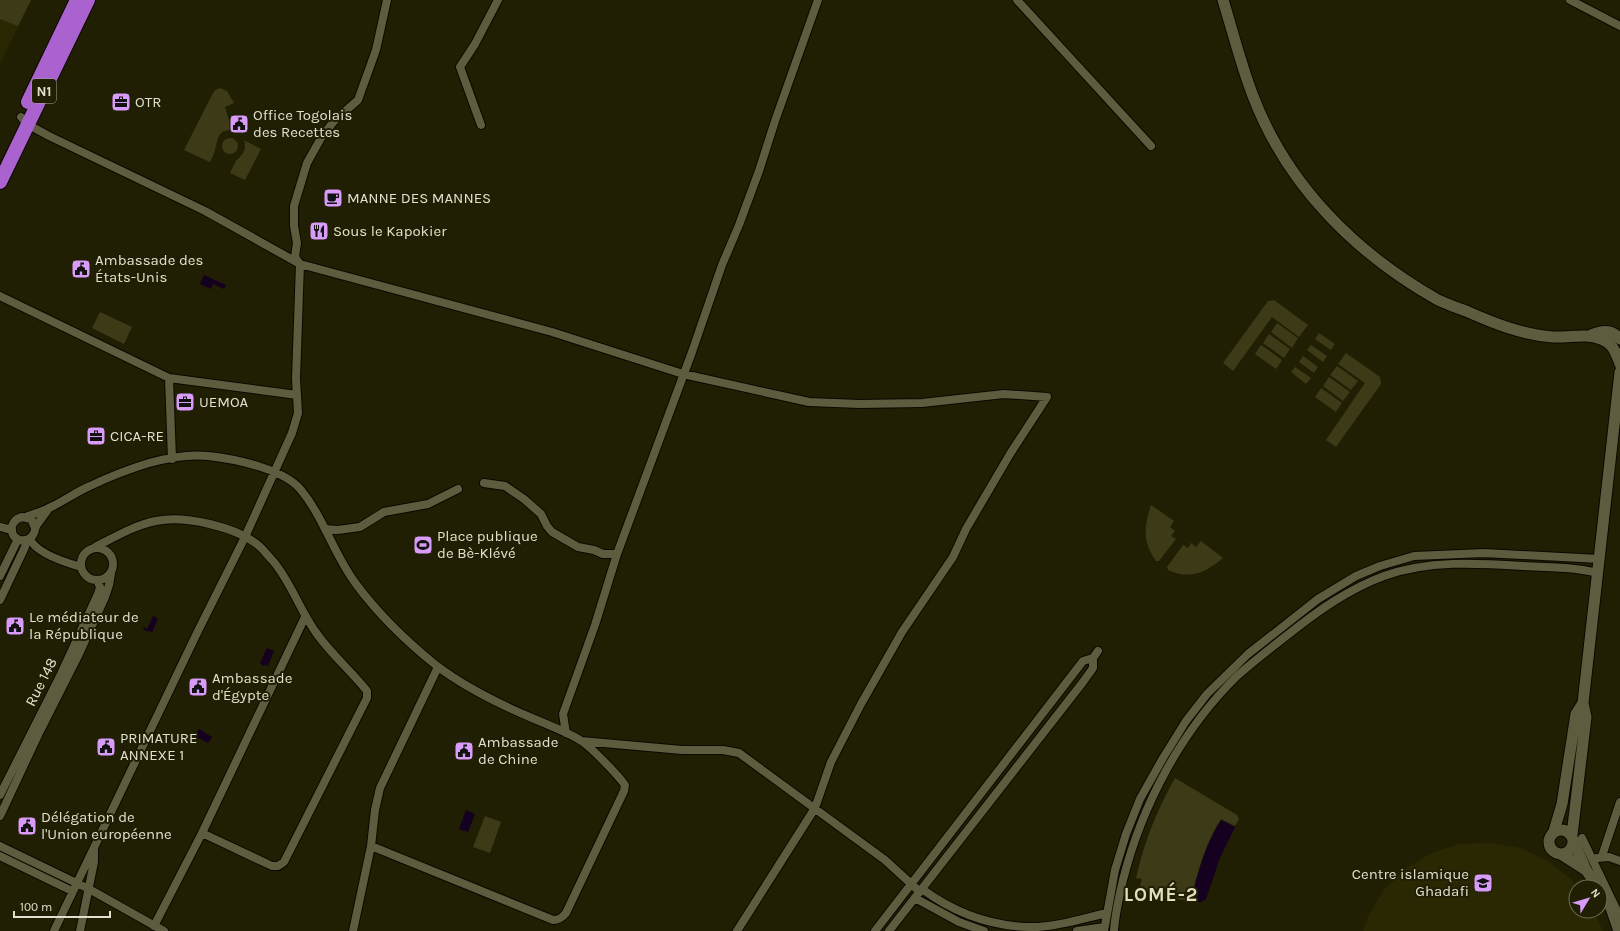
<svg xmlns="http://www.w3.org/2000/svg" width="1620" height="931" font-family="Karla,sans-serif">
<rect width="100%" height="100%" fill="#211f03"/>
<path fill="#2a2803" d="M0,0H31L0,64Z
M1491,843L1520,848L1548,861L1572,880L1578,887H1576V911H1594L1603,931H1363L1368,916L1384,890L1405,869L1431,853L1460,844Z"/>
<path fill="#3c3a17" d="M0,0H31L18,26L0,19Z
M220,88L227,91L234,103L225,107L232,130C217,130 218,139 215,150C214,154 212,158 210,162L184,150L214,91Z
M222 146a8 8 0 1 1 16 0a8 8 0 1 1-16 0Z
M244,140L261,149L245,180L230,173C232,169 234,164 236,161C243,154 247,150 244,140Z
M1274,300L1308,325L1299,337L1272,317L1233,371L1223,363L1268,301Z
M100,312L132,327L124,344L92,328Z
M1277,323L1298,338L1292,348L1271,332Z
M1319,333L1335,344L1331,350L1315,339Z
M1269,334L1290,349L1284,358L1263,343Z
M1261,345L1282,360L1276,369L1255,354Z
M1311,345L1327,356L1323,362L1307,350Z
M1346,353L1380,377L1381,384L1336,447L1326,440L1365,383L1338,364Z
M1303,356L1318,367L1314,373L1299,362Z
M1337,366L1358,381L1351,390L1330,375Z
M1295,367L1311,378L1306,384L1291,372Z
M1329,377L1350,392L1343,401L1323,386Z
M1321,388L1342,403L1336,412L1315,397Z
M1151,505L1174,521L1170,527L1175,531L1171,536L1176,539L1159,561H1156C1142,541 1144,527 1151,505Z
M1201,541L1223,558C1205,573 1190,580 1168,570L1167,567L1183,545L1188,548L1191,543L1196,547Z
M1175,778L1237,815L1239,819L1235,826L1221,819C1205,843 1197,874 1191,901L1139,895L1137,892V887L1140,886L1142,879L1136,878C1144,842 1157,810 1175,778Z
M485,816L501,822L490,853L473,847Z"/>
<path fill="#150020" d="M204,275L226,285L224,289L213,284L211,289L200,284Z
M153,616L158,619L152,632L143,630L144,627L147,629Z
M267,648L274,651L268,666L265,665L263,666L260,663Z
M199,729L212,737L208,743L195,736Z
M466,810L475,814L468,832L459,829Z
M1221,820L1235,827L1220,858L1206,899L1201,902L1191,901C1197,873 1206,844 1221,820Z"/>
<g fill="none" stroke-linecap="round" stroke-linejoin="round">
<defs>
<path id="street" d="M1017,0L1151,146
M1570,0L1620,26
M21,117L27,124L49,136L205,211L300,264L552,332L683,374L809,402L860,404L922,403L1004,394L1047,397L1010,454L966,529L953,557L902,632L861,704L831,762L815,808L737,931
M481,125L460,67L475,44L498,0
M0,296L169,378L297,395
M169,378L172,459
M484,483L505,486L524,499L541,514L547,526L552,532L578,547L594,550L603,554H617
M26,517C34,514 43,511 51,507C64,501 76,492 90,486C109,477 129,469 149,463C167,458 190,454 208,456C236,459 284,469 301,490C324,518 334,555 356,584C379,615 407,642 437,666C466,688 499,704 532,718C548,725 565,731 580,740C591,747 617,774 625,785L624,791L566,913C562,918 559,920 553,920L371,846
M0,527L12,530
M35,528L31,519L22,517C6,521 10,543 25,540C29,540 31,538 33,535C35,532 35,529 36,526C40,520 45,514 49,508
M325,529L338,530L360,527L384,512L428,504L458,489
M30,539C36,553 67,563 81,567
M95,547C115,537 135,525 156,521C185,515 236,527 258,545C263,549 268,556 273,561C291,582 300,611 317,634C332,655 351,671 367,691V698L284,862L278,866H272L202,833
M81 564a16 16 0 1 1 32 0a16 16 0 1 1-32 0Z
M0,576L18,539
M0,600L25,547L26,540
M566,733L563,714L595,625L617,554L692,352L722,265L739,225L759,171L775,121L818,0
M581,741L682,750H723L739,753L885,860L920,892
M0,795L61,674L98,594L100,587L97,580
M0,816L38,735L78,656L105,597L109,585L111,573
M1582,838L1620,917
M0,846L89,889L164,931
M0,856L72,891
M1602,856L1620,802
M1597,858L1609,857L1620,861
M922,889C956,914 995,928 1038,927C1061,926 1085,918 1107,913
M915,898L959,922L984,931
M154,926L202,833L305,617
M54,931L197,633L245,537L292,433L298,413L296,379L300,264L295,257L297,243L294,226V206L307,163L321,138L334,121L358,100L376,50L387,0
M80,931L94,862V848
M353,931L371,846L375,810L380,788L438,667
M875,931L1073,674L1083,661L1093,658
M889,931L1083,682L1093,668V658L1098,651
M1077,931L1104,927
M1104,931L1115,870L1126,834L1140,799L1163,758L1186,721L1207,694L1248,654L1318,599L1356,576L1380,566L1414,556L1484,553L1599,559
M1114,931C1115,914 1119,897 1123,880C1142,805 1181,731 1237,676C1254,661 1272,647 1290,633C1319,610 1349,589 1384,576C1428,560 1477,563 1523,566C1548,567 1573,567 1598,573"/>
<path id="secondary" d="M1223,0C1233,32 1241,65 1253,96C1287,185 1355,253 1438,300C1447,304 1457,308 1466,311C1493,323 1523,335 1553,337C1569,338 1585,333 1601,339C1613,343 1616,353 1620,364
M1589,336C1600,331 1611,328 1620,339
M1549 842a12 12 0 1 1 24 0a12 12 0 1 1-24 0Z
M1554,831L1562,804L1576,714L1583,703
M1572,835L1586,717L1583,703L1620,372
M1574,842L1586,870L1598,887
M1561,854L1586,870
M1600,890L1611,908L1619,931"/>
<path id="highway" d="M28,102L77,0
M0,182L88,0"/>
</defs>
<use href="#street" stroke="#0b0800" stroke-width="10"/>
<use href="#secondary" stroke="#0b0800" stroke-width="13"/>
<use href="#highway" stroke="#0b0800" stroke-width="16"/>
<use href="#street" stroke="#5d5c3e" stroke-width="8"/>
<use href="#secondary" stroke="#5d5c3e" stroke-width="11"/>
<use href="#highway" stroke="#aa63ce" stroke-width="14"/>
</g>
<defs>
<symbol id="office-square" viewBox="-11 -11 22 22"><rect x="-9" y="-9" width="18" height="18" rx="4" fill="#d89bf8" stroke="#211f03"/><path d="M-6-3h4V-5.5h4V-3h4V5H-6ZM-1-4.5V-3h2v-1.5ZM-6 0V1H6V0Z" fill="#111"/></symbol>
<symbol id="civic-square" viewBox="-11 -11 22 22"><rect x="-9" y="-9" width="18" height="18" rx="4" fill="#d89bf8" stroke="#211f03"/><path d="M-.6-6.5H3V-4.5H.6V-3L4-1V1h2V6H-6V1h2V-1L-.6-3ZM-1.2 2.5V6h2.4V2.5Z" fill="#111"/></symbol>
<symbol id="cafe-square" viewBox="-11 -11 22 22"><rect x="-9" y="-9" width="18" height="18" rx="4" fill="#d89bf8" stroke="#211f03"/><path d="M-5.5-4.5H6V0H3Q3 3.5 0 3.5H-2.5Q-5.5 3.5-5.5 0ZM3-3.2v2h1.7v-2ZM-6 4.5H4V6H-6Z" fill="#111"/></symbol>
<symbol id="restaurant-square" viewBox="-11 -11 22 22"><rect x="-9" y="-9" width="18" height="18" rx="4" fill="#d89bf8" stroke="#211f03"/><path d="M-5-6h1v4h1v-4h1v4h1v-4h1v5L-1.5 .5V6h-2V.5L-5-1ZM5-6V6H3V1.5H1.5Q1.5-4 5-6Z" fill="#111"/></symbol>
<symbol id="stadium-square" viewBox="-11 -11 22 22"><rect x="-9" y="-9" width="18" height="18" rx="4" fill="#d89bf8" stroke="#211f03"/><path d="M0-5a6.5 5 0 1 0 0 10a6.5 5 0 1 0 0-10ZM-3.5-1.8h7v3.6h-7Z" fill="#111"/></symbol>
<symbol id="university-square" viewBox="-11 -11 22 22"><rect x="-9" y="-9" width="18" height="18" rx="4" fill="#d89bf8" stroke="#211f03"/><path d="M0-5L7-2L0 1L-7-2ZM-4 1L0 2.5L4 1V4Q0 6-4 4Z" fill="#111"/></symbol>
</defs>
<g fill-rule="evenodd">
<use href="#office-square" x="110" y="91" width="22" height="22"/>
<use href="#civic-square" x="228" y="113" width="22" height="22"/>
<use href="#cafe-square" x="322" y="187" width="22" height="22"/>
<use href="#restaurant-square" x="308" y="220" width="22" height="22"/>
<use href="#civic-square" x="70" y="258" width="22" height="22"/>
<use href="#office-square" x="174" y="391" width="22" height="22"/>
<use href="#office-square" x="85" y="425" width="22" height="22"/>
<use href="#stadium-square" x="412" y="534" width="22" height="22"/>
<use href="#civic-square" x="4" y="615" width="22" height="22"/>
<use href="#civic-square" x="187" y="676" width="22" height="22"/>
<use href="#civic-square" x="95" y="736" width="22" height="22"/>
<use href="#civic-square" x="453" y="740" width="22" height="22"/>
<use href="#civic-square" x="16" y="815" width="22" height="22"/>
<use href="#university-square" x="1472" y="872" width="22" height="22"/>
</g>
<g text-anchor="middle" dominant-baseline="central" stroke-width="4" stroke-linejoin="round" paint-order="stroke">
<rect fill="#211f03" stroke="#a7a692" stroke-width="1" x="32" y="79" width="24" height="24" rx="3"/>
<g font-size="14" font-weight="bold" fill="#e0e0cf">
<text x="44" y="91">N1</text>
</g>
<g font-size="15" fill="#e0e0cf" stroke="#211f03" text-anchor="start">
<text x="135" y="102">OTR</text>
<text x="253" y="115">Office Togolais<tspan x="253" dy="17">des Recettes</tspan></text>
<text x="347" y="198">MANNE DES MANNES</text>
<text x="333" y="231">Sous le Kapokier</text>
<text x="95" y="260">Ambassade des<tspan x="95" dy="17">États-Unis</tspan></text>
<text x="199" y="402">UEMOA</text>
<text x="110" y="436">CICA-RE</text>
<text x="437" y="536">Place publique<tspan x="437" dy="17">de Bè-Klévé</tspan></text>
<text x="29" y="617">Le médiateur de<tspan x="29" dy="17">la République</tspan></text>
<text x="212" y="678">Ambassade<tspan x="212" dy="17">d'Égypte</tspan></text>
<text x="120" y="738">PRIMATURE<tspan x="120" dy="17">ANNEXE 1</tspan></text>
<text x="478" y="742">Ambassade<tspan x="478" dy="17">de Chine</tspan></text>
<text x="41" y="817">Délégation de<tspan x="41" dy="17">l'Union européenne</tspan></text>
<text x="1469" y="874" text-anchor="end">Centre islamique<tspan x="1469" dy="17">Ghadafi</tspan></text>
</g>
<g font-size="15" fill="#e0e0cf" stroke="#211f03">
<text transform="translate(41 682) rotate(-63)">Rue 148</text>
</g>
<g font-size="19" font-weight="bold" letter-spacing="1" fill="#e0dfbe" stroke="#211f03">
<text x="1161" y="895">LOMÉ-2</text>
</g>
</g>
<g transform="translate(1588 899) rotate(52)"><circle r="19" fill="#211f03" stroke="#6d6c55"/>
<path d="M0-3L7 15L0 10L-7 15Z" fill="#d89bf8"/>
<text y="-6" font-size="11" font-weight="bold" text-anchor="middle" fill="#e0e0cf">N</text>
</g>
<path d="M14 911v6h96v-6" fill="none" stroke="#e0e0cf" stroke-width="2"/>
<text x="20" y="911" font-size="12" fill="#e0e0cf" stroke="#211f03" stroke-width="3" paint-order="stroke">100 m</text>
</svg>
